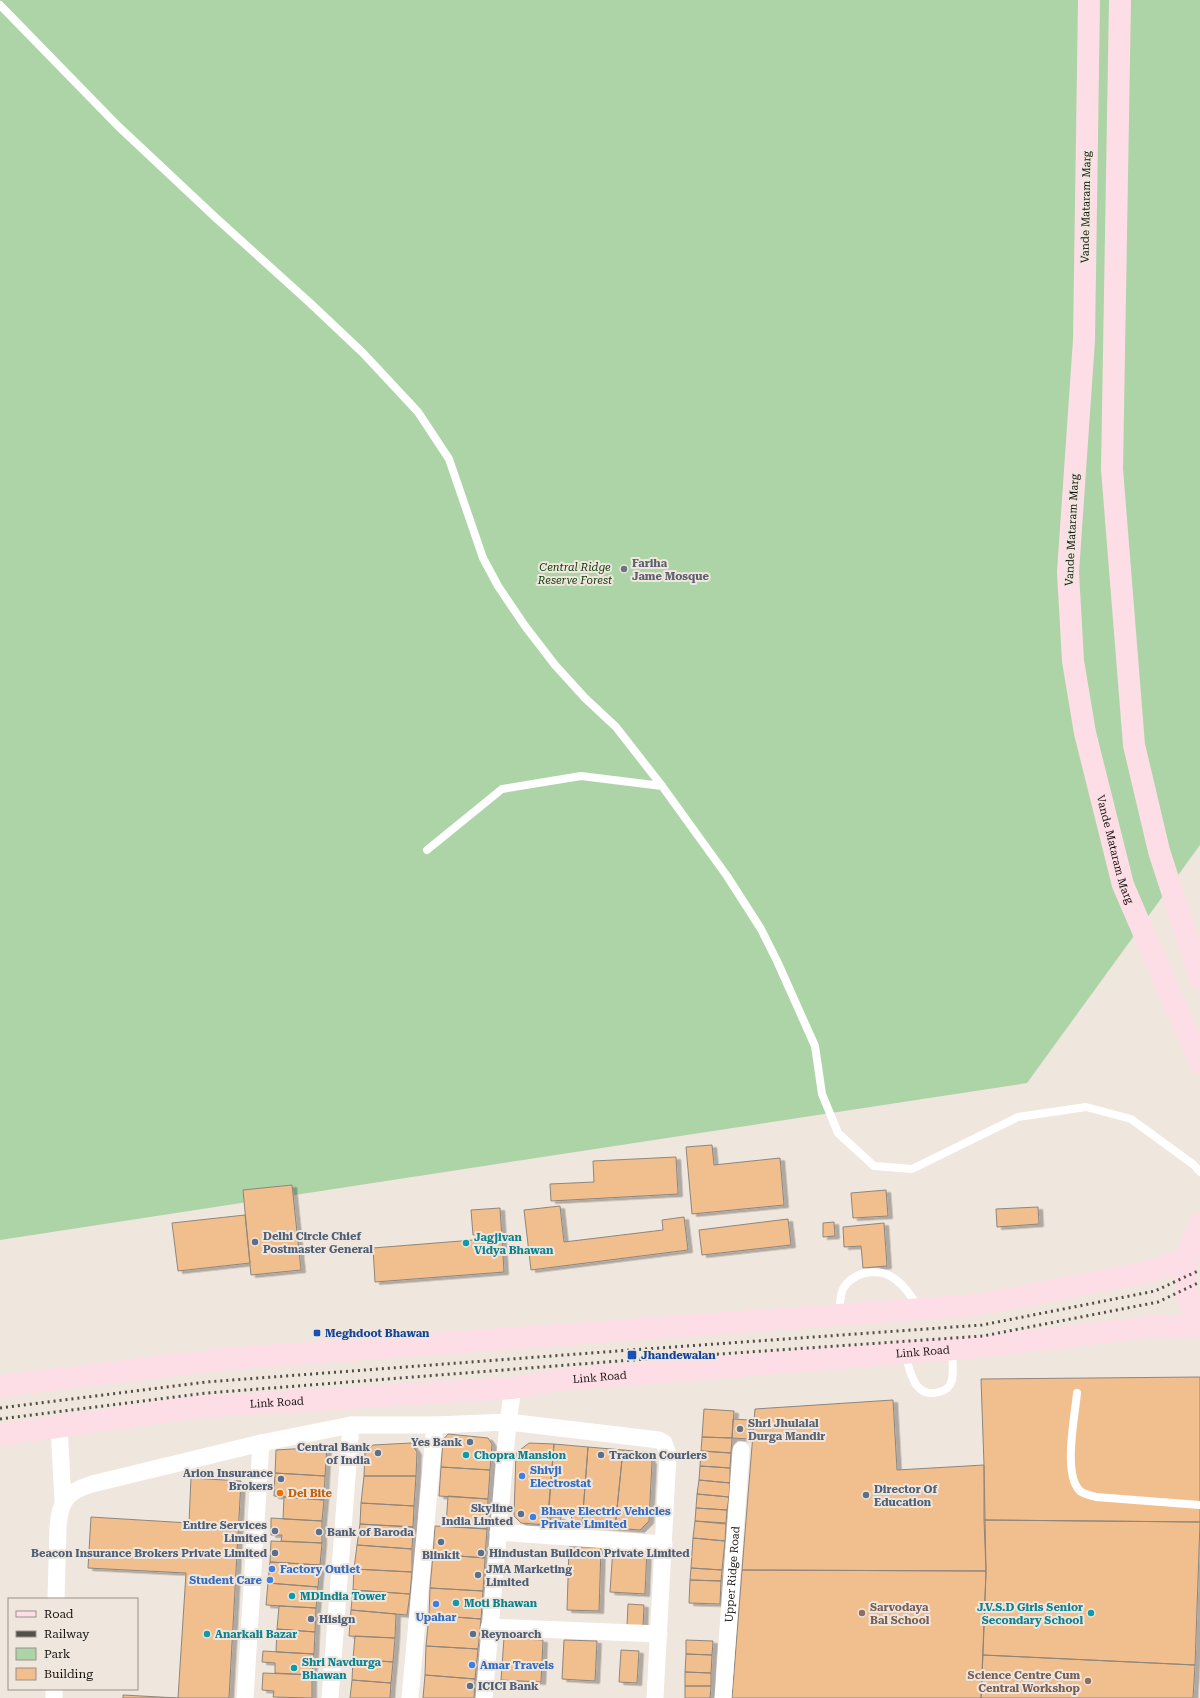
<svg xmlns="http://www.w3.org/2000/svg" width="1200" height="1698" font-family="'Roboto Serif',serif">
<defs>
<filter id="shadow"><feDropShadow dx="4.5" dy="2.5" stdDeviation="0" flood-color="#0004"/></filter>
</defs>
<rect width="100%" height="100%" fill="#efe6dd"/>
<path fill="#add4a7" d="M0,0H1200V845L1027,1083L0,1240Z"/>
<path fill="#f1be8d" stroke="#8e867e" filter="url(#shadow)" d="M712,1145L714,1165L780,1158L784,1205L692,1214L686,1147Z
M676,1157L678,1194L551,1201L550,1184L594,1182L593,1161Z
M292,1185L301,1270L251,1275L243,1190Z
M886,1190L888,1216L853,1218L851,1193Z
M560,1206L564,1242L663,1230L662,1220L684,1217L688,1250L531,1270L524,1210Z
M1038,1207L1039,1224L997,1227L996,1209Z
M500,1208L504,1272L375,1282L373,1248L486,1239V1234L473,1235L471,1210Z
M245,1215L250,1263L178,1271L172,1223Z
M788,1219L791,1245L702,1255L699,1230Z
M834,1222L835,1236L823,1237V1223Z
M884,1223L887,1266L863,1268L861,1246L844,1247L843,1227Z
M1200,1377V1522L984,1520V1465L981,1379Z
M893,1400L897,1470L984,1465L986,1571L742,1570L755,1409Z
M704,1409L734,1411L732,1438L702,1437Z
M733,1419L749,1420V1439L732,1438Z
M448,1434L488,1438L492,1444L490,1470L441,1467L443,1440Z
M702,1437L732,1438L731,1453L701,1451Z
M411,1443L417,1452L416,1476H364L365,1452L373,1445Z
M529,1443L554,1444L547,1525L521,1523L514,1516L516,1453Z
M554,1444L588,1447L582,1525L571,1524L572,1511L549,1509Z
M327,1447L325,1476L275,1473L276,1450Z
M588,1447L623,1450L615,1528L582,1525Z
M623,1450L647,1452L652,1462L649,1521L640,1530L615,1528Z
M701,1451L731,1453L730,1468L700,1466Z
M700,1466L730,1468V1483L699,1480Z
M441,1467L490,1470L488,1499L439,1496Z
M275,1473L325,1476L324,1500L274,1496Z
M364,1476H416L414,1506L361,1503Z
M191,1478L241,1481L229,1698H123V1695L178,1698L186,1573L88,1568L91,1517L189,1523Z
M699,1480L730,1483L729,1497L697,1494Z
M697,1494L729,1497L727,1510L696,1508Z
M448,1496L488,1499L487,1529L446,1526Z
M284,1497L324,1500L322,1521L283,1519Z
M361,1503L414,1506L413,1527L360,1524Z
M696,1508L727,1510L726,1523L695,1521Z
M551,1517H561L560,1525L550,1524Z
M271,1518L322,1521V1543L281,1541L282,1535H271Z
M984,1520L1200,1522L1195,1665L983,1655L986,1571Z
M695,1521L726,1524L725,1541L693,1538Z
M360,1524L413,1527L412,1549L357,1545Z
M435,1526L487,1529L485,1558L433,1554Z
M693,1538L725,1541L722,1570L691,1568Z
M271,1541L322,1543L320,1565L270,1562Z
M357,1545L412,1549V1572L354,1569Z
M569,1547H601L599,1611L567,1610Z
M613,1547L647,1548L645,1594L610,1592Z
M433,1554L485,1558L483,1591L430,1588Z
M270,1562L320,1565L318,1587L268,1583Z
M691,1568L722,1570L721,1581L690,1580Z
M354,1569L412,1572L410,1594L353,1590Z
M742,1570L986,1571L981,1698H732Z
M690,1580L721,1581L720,1604L689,1603Z
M268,1583L318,1587L316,1608L266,1605Z
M430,1588L483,1591L481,1619L429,1615Z
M353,1590L410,1594L407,1615L351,1610Z
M628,1604L644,1605L643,1626L627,1625Z
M279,1606L316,1608L315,1632L277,1629Z
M351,1610L396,1614L395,1638L349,1636Z
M429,1615L481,1619L478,1649L426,1646Z
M277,1629L315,1632L314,1654L276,1652Z
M355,1636L395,1638L393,1662L353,1659Z
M504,1638L543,1640L541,1682L501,1680Z
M564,1640L597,1641L595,1681L562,1679Z
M686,1640L713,1641L712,1655L686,1654Z
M426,1646L478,1649L475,1679L425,1675Z
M621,1650L639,1651L637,1683L619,1682Z
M263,1651L314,1654L312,1675L275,1673V1663L262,1662Z
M686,1654L712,1655L711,1673L685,1672Z
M983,1655L1195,1665L1193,1698H981Z
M353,1659L393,1662L391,1683L352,1680Z
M685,1672L711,1673V1686H685Z
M263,1673L312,1675V1698L273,1697L274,1691L262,1690Z
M425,1675L475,1679L474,1698H423Z
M352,1680L391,1683L390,1698H350Z
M685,1686H711L710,1698H685Z"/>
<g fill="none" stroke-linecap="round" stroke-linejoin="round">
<path stroke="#fff" stroke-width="8" d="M0,5L118,126L216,218L309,302L363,353L418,412L449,459L483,558L498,586L525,626L555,665L585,698L616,727L662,786L727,876L761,929L777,961L815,1046L822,1094L838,1133L874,1166L912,1169L1018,1117L1086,1107L1131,1119L1194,1165L1200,1172
M427,850L502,789L581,776L662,786
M839,1314C840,1306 840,1295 843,1289C847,1281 856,1275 865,1273C891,1267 906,1287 918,1307
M905,1354C910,1371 914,1399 939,1392C945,1391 950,1387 952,1380C954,1371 952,1359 952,1350
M1077,1393C1075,1416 1063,1472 1079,1490C1082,1494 1090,1495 1096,1497L1200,1505"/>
<g stroke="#fff" stroke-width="17">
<path d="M59,1427L63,1501"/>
<path d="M498,1532L664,1544"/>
<path d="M56,1599L58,1527C60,1501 66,1492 92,1484L261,1443L351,1425H435L508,1422L659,1440L664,1443L668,1454L655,1698"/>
<path d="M489,1627L659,1634"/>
<path d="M54,1698V1689"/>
<path d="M245,1698L261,1443"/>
<path d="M330,1698L351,1425"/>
<path d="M410,1698L435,1425"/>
<path d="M484,1698L508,1422L513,1388"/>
<path id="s1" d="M723,1698L741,1450"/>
</g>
<g stroke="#fedee6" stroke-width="22">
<path id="s2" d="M1089,0L1084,340L1068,572L1073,661L1085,733L1123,885L1200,1063"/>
<path d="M1120,0L1112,469L1134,745L1159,851L1200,978"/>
<path d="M1200,1224C1183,1257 1178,1291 1200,1323"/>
<path d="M0,1386L227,1359L977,1305L1148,1272L1187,1259"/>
<path id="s3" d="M0,1435L198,1407L513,1388L560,1380L980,1347L1149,1327L1200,1326"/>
</g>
<path stroke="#524e49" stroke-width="3" stroke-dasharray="2 4" stroke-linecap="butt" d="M0,1408L206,1382L631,1350L982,1325L1155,1291L1200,1270
M0,1419L207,1393L632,1360L983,1336L1158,1302L1200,1282"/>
</g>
<g fill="#6b7280" stroke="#efe6dd" stroke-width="1.5">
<circle cx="624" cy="569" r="4"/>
<circle cx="740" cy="1429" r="4"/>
</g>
<g fill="#5c6f8a" stroke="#efe6dd" stroke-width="1.5">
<circle cx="255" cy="1242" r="4"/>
<circle cx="470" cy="1442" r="4"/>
<circle cx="378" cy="1453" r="4"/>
<circle cx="601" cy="1455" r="4"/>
<circle cx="281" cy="1479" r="4"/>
<circle cx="866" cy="1495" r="4"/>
<circle cx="521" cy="1514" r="4"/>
<circle cx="275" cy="1531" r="4"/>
<circle cx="319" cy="1532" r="4"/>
<circle cx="441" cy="1542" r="4"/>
<circle cx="275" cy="1553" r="4"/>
<circle cx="481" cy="1553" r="4"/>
<circle cx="478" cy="1575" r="4"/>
<circle cx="311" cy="1619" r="4"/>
<circle cx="473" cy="1634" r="4"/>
<circle cx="470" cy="1686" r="4"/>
</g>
<g fill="#0f9aa8" stroke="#efe6dd" stroke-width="1.5">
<circle cx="466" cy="1243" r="4"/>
<circle cx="466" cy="1455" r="4"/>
<circle cx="292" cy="1596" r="4"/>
<circle cx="456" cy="1603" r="4"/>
<circle cx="1091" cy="1613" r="4"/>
<circle cx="207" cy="1634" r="4"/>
<circle cx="294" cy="1668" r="4"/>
</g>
<g fill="#1a4fb4" stroke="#efe6dd" stroke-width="1.5">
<rect x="313" y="1329" width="8" height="8" rx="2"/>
<rect x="627" y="1350" width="10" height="10" rx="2"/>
</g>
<g fill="#3f7fe0" stroke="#efe6dd" stroke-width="1.5">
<circle cx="522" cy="1476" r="4"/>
<circle cx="533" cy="1517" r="4"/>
<circle cx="272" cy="1569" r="4"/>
<circle cx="270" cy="1580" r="4"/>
<circle cx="436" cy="1604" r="4"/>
<circle cx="472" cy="1665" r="4"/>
</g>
<circle fill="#e8710a" stroke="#efe6dd" stroke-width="1.5" cx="280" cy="1493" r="4"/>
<g fill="#8d6e63" stroke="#efe6dd" stroke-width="1.5">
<circle cx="862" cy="1613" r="4"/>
<circle cx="1088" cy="1681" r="4"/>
</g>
<g text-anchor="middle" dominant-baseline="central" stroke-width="4" stroke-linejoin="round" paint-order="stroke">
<g font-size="11" fill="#171411" stroke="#efe6dd">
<text transform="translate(1086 207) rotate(-89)">Vande Mataram Marg</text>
<text transform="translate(1072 530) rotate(-87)">Vande Mataram Marg</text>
<text stroke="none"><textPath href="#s2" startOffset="855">Vande Mataram Marg</textPath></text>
<text stroke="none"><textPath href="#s3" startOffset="927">Link Road</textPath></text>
<text stroke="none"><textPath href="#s3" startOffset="603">Link Road</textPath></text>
<text stroke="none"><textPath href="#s3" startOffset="279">Link Road</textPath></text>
<text stroke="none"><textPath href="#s1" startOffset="124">Upper Ridge Road</textPath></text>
</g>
<g font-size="11" font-weight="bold" fill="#5b616d" stroke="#efe6dd" text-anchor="start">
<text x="632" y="563">Fariha<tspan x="632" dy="13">Jame Mosque</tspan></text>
<text x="748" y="1423">Shri Jhulalal<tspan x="748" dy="13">Durga Mandir</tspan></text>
</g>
<g font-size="11" font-style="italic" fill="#13410e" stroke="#efe6dd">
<text x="575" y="567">Central Ridge<tspan x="575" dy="13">Reserve Forest</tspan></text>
</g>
<g font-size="11" font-weight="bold" fill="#4e5e75" stroke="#efe6dd" text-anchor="start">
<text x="263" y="1236">Delhi Circle Chief<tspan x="263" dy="13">Postmaster General</tspan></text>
<text x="462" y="1442" text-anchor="end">Yes Bank</text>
<text x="370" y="1447" text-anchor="end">Central Bank<tspan x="370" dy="13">of India</tspan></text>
<text x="609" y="1455">Trackon Couriers</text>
<text x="273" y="1473" text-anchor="end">Arion Insurance<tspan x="273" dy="13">Brokers</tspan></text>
<text x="874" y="1489">Director Of<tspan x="874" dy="13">Education</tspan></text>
<text x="513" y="1508" text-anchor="end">Skyline<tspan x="513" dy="13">India Limted</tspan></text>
<text x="267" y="1525" text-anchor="end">Entire Services<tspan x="267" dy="13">Limited</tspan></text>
<text x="327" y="1532">Bank of Baroda</text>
<text x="267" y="1553" text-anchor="end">Beacon Insurance Brokers Private Limited</text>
<text x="489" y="1553">Hindustan Buildcon Private Limited</text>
<text x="441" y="1555" text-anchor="middle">Blinkit</text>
<text x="486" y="1569">JMA Marketing<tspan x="486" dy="13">Limited</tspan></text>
<text x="319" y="1619">Hisign</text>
<text x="481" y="1634">Reynoarch</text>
<text x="478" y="1686">ICICI Bank</text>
</g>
<g font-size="11" font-weight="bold" fill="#0d838f" stroke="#efe6dd" text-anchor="start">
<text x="474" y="1237">Jagjivan<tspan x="474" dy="13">Vidya Bhawan</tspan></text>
<text x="474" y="1455">Chopra Mansion</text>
<text x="300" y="1596">MDIndia Tower</text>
<text x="464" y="1603">Moti Bhawan</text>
<text x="1083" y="1607" text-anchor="end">J.V.S.D Girls Senior<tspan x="1083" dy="13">Secondary School</tspan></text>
<text x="215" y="1634">Anarkali Bazar</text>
<text x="302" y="1662">Shri Navdurga<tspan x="302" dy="13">Bhawan</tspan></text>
</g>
<g font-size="11" font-weight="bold" fill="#164399" stroke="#efe6dd" text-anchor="start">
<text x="325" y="1333">Meghdoot Bhawan</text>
<text x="641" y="1355">Jhandewalan</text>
</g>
<g font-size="11" font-weight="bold" fill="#366cbe" stroke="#efe6dd" text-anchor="start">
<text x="530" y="1470">Shivji<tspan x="530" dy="13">Electrostat</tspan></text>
<text x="541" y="1511">Bhave Electric Vehicles<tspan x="541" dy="13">Private Limited</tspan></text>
<text x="280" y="1569">Factory Outlet</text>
<text x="262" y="1580" text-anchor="end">Student Care</text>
<text x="436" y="1617" text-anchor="middle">Upahar</text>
<text x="480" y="1665">Amar Travels</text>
</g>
<g font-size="11" font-weight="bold" fill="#c56008" stroke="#efe6dd" text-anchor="start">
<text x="288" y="1493">Del Bite</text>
</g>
<g font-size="11" font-weight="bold" fill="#785e54" stroke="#efe6dd" text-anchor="start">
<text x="870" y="1607">Sarvodaya<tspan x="870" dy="13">Bal School</tspan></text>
<text x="1080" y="1675" text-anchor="end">Science Centre Cum<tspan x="1080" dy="13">Central Workshop</tspan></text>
</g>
</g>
<rect x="8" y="1598" width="130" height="92" fill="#efe6dd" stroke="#99928b"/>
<rect x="16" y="1611" width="20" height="6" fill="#fedee6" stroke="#99928b"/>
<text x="44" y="1618" font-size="12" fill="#171411">Road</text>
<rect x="16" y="1631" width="20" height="6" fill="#524e49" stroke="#99928b"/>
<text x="44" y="1638" font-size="12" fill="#171411">Railway</text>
<rect x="16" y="1648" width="20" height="12" fill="#add4a7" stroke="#99928b"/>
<text x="44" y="1658" font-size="12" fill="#171411">Park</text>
<rect x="16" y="1668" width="20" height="12" fill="#f1be8d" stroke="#99928b"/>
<text x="44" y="1678" font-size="12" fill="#171411">Building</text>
</svg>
